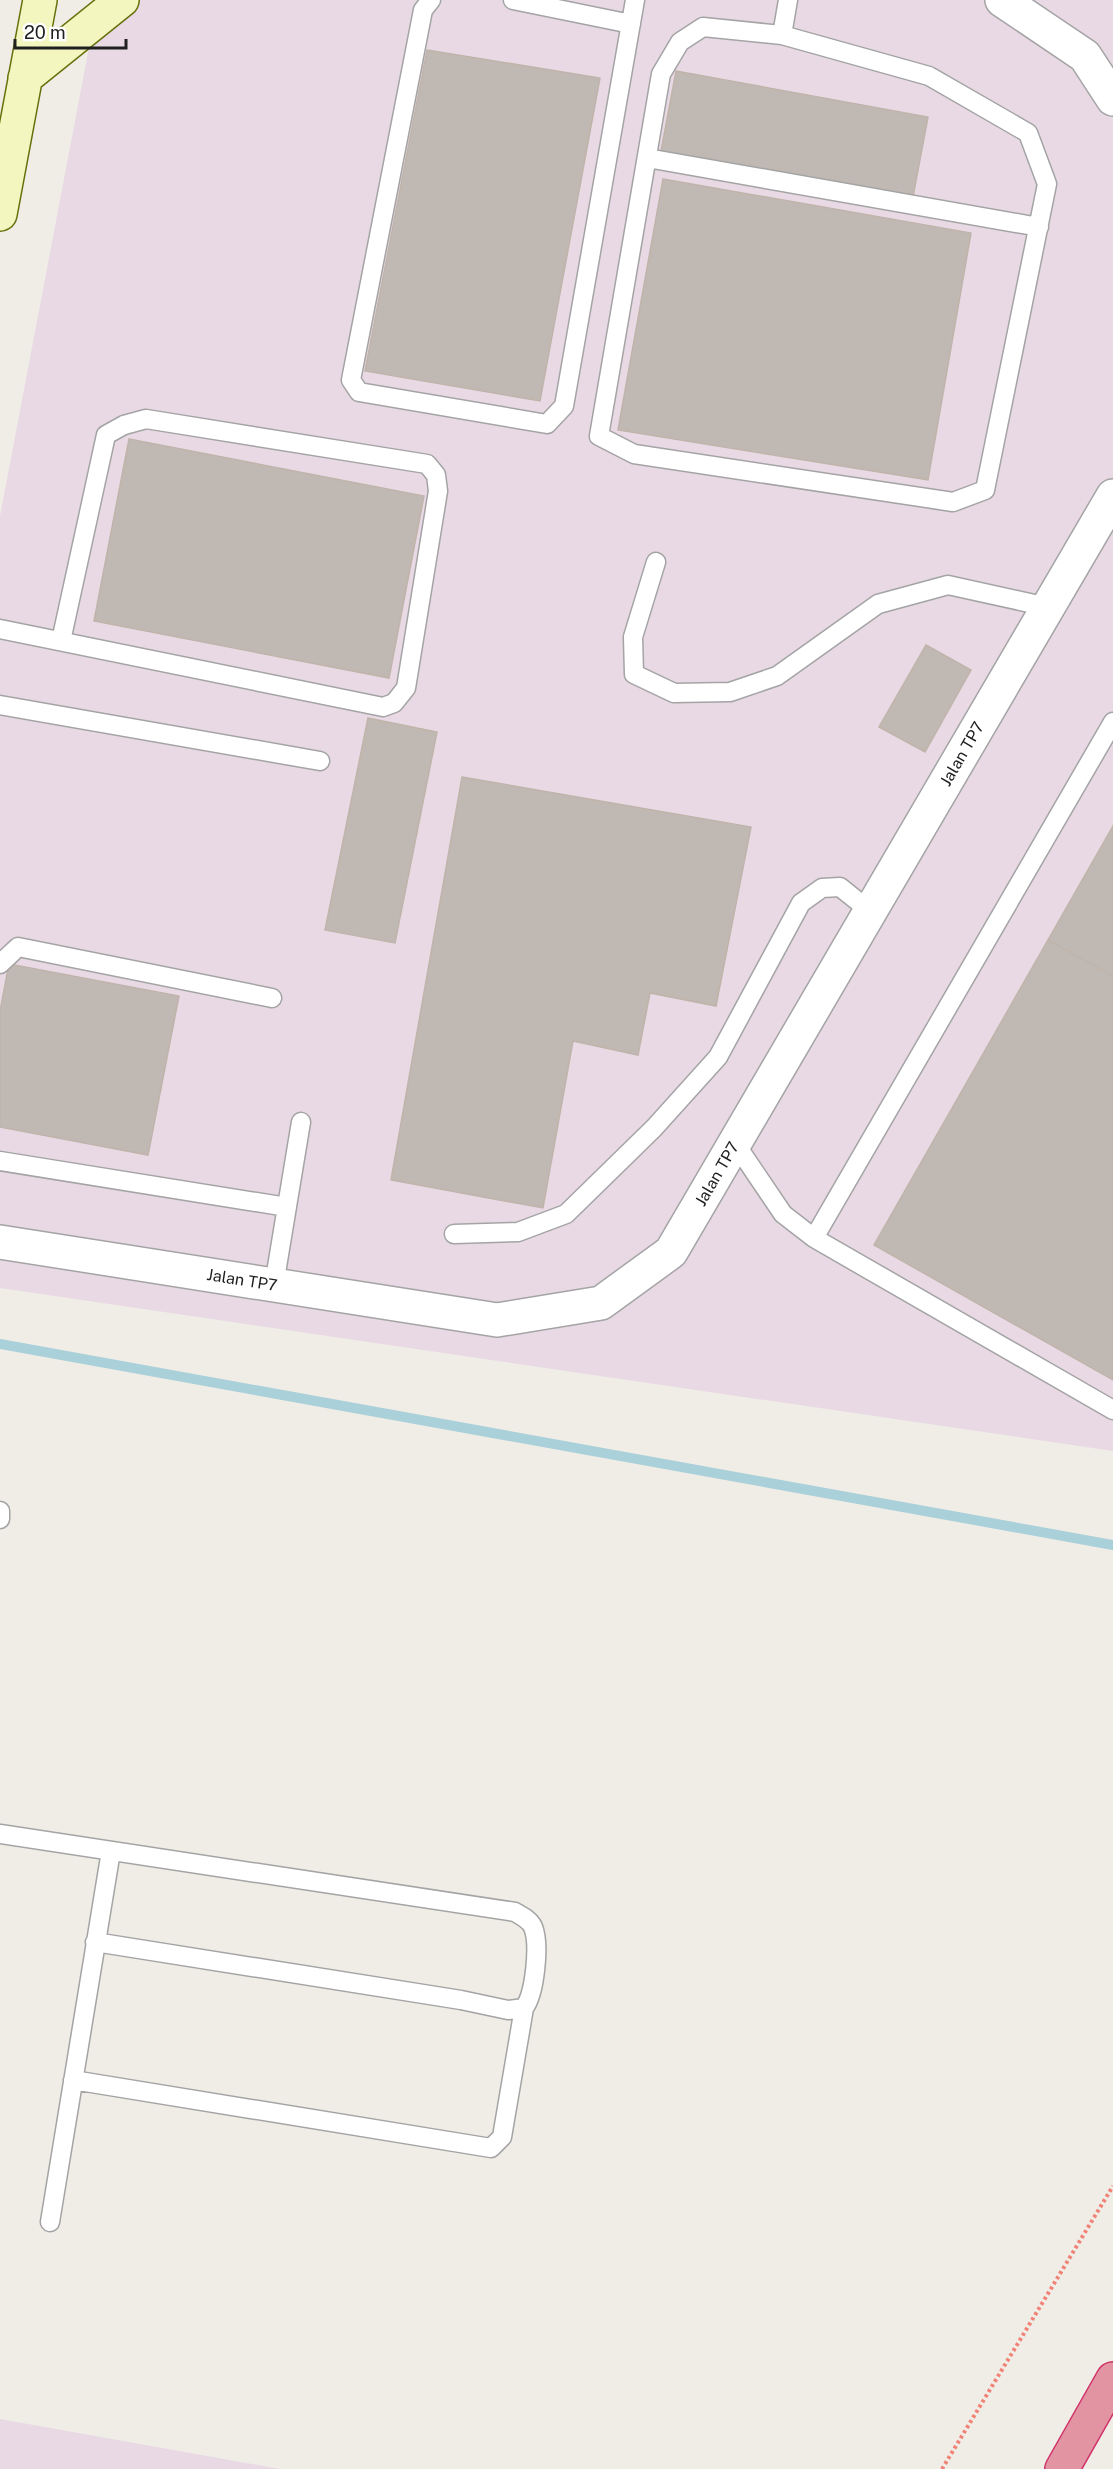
<svg xmlns="http://www.w3.org/2000/svg" width="1113" height="2469" font-family="'Public Sans',sans-serif">
<rect width="100%" height="100%" fill="#f0ede7"/>
<path fill="#e8d9e5" d="M98,0H1113V1451L0,1288V516Z
M0,2419L280,2469H0Z"/>
<g fill="none" stroke-linecap="round" stroke-linejoin="round">
<path stroke="#aad0da" stroke-width="10" d="M0,1344L1113,1545"/>
</g>
<path fill="#c0b9b3" stroke="#c0b4aa" stroke-width="1.5" d="M427,50L600,78L540,401L365,371Z
M676,71L928,117L913,197L661,151Z
M663,179L971,233L928,480L618,430Z
M129,439L424,496L389,678L94,621Z
M926,645L971,670L925,752L879,727Z
M368,718L437,732L395,943L325,930Z
M462,777L751,827L716,1006L650,993L638,1055L573,1041L543,1208L391,1180Z
M1113,826V976L1048,940Z
M1048,940L1113,976V1380L874,1245Z
M9,964L179,996L148,1155L0,1127V1011Z"/>
<g fill="none" stroke-linecap="round" stroke-linejoin="round">
<defs>
<path id="lane" d="M431,0L423,10L351,380L359,392L547,424L564,406L635,0
M513,0L631,24
M703,27L782,35L929,76L1028,133L1047,184L985,490L953,502L634,454L599,436L661,74L680,42Z
M782,35L788,0
M647,158L1039,227
M656,562L633,637L634,674L674,693L730,692L777,676L878,604L948,585L1048,607
M0,629L383,707L394,703L406,688L438,491L436,475L427,464L146,419L124,425L106,435L61,641
M0,705L320,761
M0,964L18,947L272,998
M735,1143L783,1214L814,1238L1113,1410
M0,1161L287,1207
M454,1234L518,1232L566,1214L654,1128L718,1057L801,903L822,888L840,887L870,911
M814,1238L1113,722
M274,1285L301,1122
M0,1511V1519
M0,1834L515,1912C522,1916 530,1920 533,1927C540,1944 535,1994 524,2008L508,2010L461,2000L95,1942
M73,2080L491,2148L502,2137L524,2008
M50,2222L111,1851"/>
<path id="street" d="M1002,0L1085,56L1113,99
M0,1242L497,1320L601,1303L671,1252L1113,496"/>
<path id="secondary" d="M25,78L122,0
M0,214L40,0"/>
<path id="highway" d="M1062,2469L1113,2379"/>
</defs>
<use href="#lane" stroke="#a4a4a4" stroke-width="21"/>
<use href="#street" stroke="#a4a4a4" stroke-width="36"/>
<use href="#secondary" stroke="#67710c" stroke-width="36"/>
<use href="#highway" stroke="#d03168" stroke-width="36"/>
<path stroke="#f18276" stroke-width="4" stroke-dasharray="3 3" stroke-linecap="butt" d="M942,2469L1113,2186"/>
<use href="#lane" stroke="#fff" stroke-width="18"/>
<use href="#street" stroke="#fff" stroke-width="33"/>
<use href="#secondary" stroke="#f3f6bf" stroke-width="33"/>
<use href="#highway" stroke="#e294a3" stroke-width="33"/>
</g>
<g text-anchor="middle" dominant-baseline="central" stroke-width="4.5" stroke-linejoin="round" paint-order="stroke">
<g font-size="16" fill="#202020" stroke="#fff">
<text transform="translate(962 754) rotate(-60)">Jalan TP7</text>
<text transform="translate(717 1174) rotate(-60)">Jalan TP7</text>
<text transform="translate(242 1280) rotate(9)">Jalan TP7</text>
</g>
</g>
<path d="M15 39v9h111v-9" fill="none" stroke="#202020" stroke-width="3"/>
<text x="24" y="39" font-size="18" fill="#202020" stroke="#ffffff" stroke-width="4.5" paint-order="stroke">20 m</text>
</svg>
